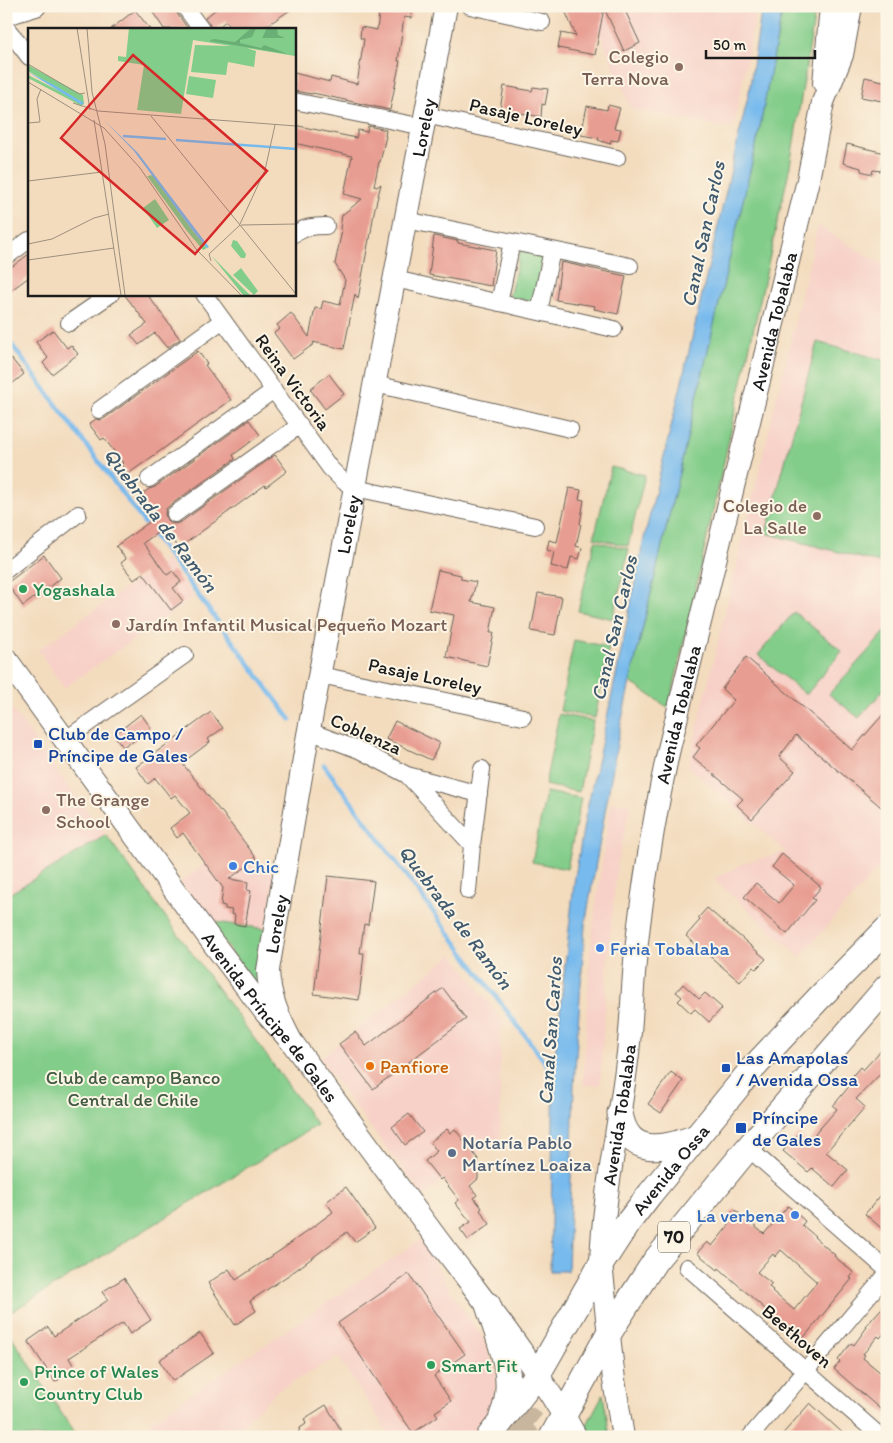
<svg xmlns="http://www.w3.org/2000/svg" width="893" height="1443" font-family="Itim,sans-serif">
<rect width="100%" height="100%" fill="#fcf5e5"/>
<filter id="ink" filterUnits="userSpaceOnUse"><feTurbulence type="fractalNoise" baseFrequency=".02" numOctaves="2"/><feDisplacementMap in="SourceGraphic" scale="10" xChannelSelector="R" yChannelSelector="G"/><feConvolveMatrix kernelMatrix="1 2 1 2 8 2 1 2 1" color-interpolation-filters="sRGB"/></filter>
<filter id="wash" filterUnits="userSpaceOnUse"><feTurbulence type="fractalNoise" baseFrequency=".0096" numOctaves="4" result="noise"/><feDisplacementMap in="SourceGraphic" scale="20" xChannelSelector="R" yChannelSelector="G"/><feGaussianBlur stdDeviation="1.12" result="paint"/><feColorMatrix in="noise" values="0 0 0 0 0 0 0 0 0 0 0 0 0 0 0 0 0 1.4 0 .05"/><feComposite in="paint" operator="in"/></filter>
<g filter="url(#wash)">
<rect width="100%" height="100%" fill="#f3dcbe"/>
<path fill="#f7d1c7" d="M589,6H757L733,129L631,109Z
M818,226L887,267V858L800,957L714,879L744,863L786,852L688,766Z
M166,560L194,597L64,688L38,650Z
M6,701L67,785L106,835L6,896Z
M611,802L631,804L618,861L609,942L600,1085H583L590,954L597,895Z
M241,837L261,864L276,865L266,929L208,921L180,882Z
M453,954L505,1025L500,1030V1148H483L423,1196L319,1059Z
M420,1240L432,1256L447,1286L482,1336L496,1372L495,1404L488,1417L471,1437H391L338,1357L278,1390L232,1435L233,1437H160L150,1422Z"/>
<path fill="#83cd8a" stroke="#507453" d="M783,6H816L790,166L669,708L630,682L758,137Z
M521,249L545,254L533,302L509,297Z
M817,342L887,361V539L880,563L766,533Z
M611,467L645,475L628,546L594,538Z
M595,541L629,549L613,619L578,611Z
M794,612L842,651L806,695L758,655Z
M887,630V686L859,718L829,694Z
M574,640L609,647L595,718L560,711Z
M559,714L593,721L579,792L545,785Z
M546,792L581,798L567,869L532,862Z
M106,835L317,1125L6,1315V896Z
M208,921L266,929L261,992Z
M6,1328L77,1437H6Z
M603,1394L610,1437H592L585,1428Z"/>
<path fill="#77baed" stroke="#4a6b84" d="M762,6H783L758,137L630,682L619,733L585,925L574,1085L568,1271H550L554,1066L574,883L585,818L617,671L643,543L683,377L749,92Z"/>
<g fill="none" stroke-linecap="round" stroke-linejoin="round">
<path stroke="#77baed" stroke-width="4.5" d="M6,337L291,720
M324,765L556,1077"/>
</g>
<g id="blocks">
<path fill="#e89d92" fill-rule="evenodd" d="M159,6H174L176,12L188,29H164L152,11Z
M220,6H296L262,29H232L226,21L216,29H211L209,23L205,18Z
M379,6H412L411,18L404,17L398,61H400L390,110L313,93L312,94L294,91V73L330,82L331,77L357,84L364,39L360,38L361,27L377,30L379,13H378Z
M563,6H623L640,43L624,51L604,8L595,55L558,48L561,33L576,36Z
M135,10L150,29H111Z
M865,77L887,82V102L861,97Z
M504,86L532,91L533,87L548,89L545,105L542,104L541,117L500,109Z
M608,105L620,108L614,128L621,129L618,141L611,140L610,144L598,140L599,138L581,135L587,106L607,110Z
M294,125L356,138L358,130L367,132L368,126L386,130L385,136H386L380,162H379L374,186L377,187L381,184L374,212L370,239H369L358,299L355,294L344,349L313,342L314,344L293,359L274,333L280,329L277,325L291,313L309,337L315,308L321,309L323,301L340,305L345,280L335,264L342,230L340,229L342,215L362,199L344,194L352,156L294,143Z
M847,144L885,153L881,171L873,170L872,174L861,171V168L843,163Z
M434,236L458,241V243L496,250L491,286L429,275Z
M29,254V277L6,294V271Z
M561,262L626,276L618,314L594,309L595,306L556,300Z
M124,294H147L180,339L167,348L155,333L139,345L131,335L147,324Z
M53,330L67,348L71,345L78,354L52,374L43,363L48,358L36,342Z
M198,351L207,364L205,365L231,400L128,474L121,464L123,463L104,438L101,440L89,424L96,419L101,420L105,418Z
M6,352L24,374L6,389Z
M329,374L344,394L325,409L310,389Z
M249,420L260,435L233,455L235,459L169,506L166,509L165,514L167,520L170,523L175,524L181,522L275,455L287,471L266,487L265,485L179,548L164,528L143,543L167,575L173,571L181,582L173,588L183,601L171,610L143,573L134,580L121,563L126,559L116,546L155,518L139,496L149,489L155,487Z
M569,488L581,490L579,499L584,500L580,524H581L576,546L582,548L579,559L571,557L568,570L551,566L554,552L547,550L549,540L557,542Z
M44,555L61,578L23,606L7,583Z
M438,570L461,575V579L476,582L471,602L495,607L490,633H494L487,666L446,657L454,615L429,610Z
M538,593L562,597L555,635L531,631Z
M746,657L852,750L887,710V812L796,735L779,757L795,771L752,819L737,805L743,799L693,757L700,748L696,745L734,700L722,689Z
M211,712L223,728L208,739L210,742L182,763L220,811H221L257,859L229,879L248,882L247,890L251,891L245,926L234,924L235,915L231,914L232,910L225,909V906L221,905L223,888L183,833L177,838L170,828L190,813L175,795L171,798L155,778L148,784L136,767Z
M141,714L151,728L131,743L130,742L123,747L114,735Z
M395,721L440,743L431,760L386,739Z
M782,854L821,887L812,898L815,900L787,934L744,897L756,883L779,903L794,885L772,867Z
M328,876L374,881L368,925L364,924L360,953H364L359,1000L314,994Z
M707,908L766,959L756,969L753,967L740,982L686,936L700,920L698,918Z
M683,984L699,999L705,993L722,1008L709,1022L695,1009L691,1013L678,1001L682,997L676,992Z
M443,988L466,1019L373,1089L339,1044L355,1032L366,1046Z
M887,1044V1067L856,1099L865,1107L826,1152L848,1170L834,1187L812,1168L808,1172L783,1151L798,1134L808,1142L837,1109L833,1106L851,1084L848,1081L860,1067L863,1070Z
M671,1072L683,1081L661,1113L648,1104Z
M409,1114L423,1132L405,1145L392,1127Z
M447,1129L450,1133L455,1129L478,1159V1179L470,1186L477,1195L474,1198L482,1208L480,1210L490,1224L468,1240L460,1229L471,1222L455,1203L459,1200L442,1178L440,1180L425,1161L437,1151L430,1142Z
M346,1187L375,1228L355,1242L347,1232L296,1270L250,1301L256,1311L235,1325L208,1283L229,1269L236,1280L284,1248L333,1212L326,1202Z
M887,1188V1233L865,1214Z
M788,1206L805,1221L802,1225L815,1236L814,1237L835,1255L834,1256L854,1273L850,1278L852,1279L801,1341L719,1268L718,1270L697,1253L707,1242L712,1246L730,1224L725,1220L734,1209L764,1234ZM781,1250L817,1282L794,1310L772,1291L773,1290L769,1287L772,1284L757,1272L773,1254L775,1257Z
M409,1274L465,1354L434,1376L451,1401L435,1412L438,1416L413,1433L338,1323Z
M124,1278L151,1320L130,1334L123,1323L69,1358L75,1368L55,1382L28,1341L48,1327L54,1336L108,1300L102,1292Z
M887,1302V1330L880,1338L878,1336L863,1354L865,1355L863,1358L887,1378V1415L834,1369L840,1362L838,1360L851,1343L854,1345L867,1327L866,1326Z
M200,1333L214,1353L173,1381L159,1360Z
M810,1403L847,1437H780Z
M326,1405L345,1437H297L300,1428L306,1424L304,1419Z"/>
</g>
</g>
<g filter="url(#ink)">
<use href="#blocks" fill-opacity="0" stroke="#675f55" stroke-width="1"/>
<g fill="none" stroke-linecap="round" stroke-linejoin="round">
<path stroke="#c8b69e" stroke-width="28" stroke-dasharray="28 14" stroke-linecap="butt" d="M514,1437L528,1421L534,1426L524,1437"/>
<defs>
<path id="minor" d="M184,6L201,29
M470,6L542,22
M6,27L29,57
M294,101L424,127
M426,115L617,158
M406,220L630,266
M294,234C305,227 313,226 326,226
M10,254L29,240
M395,279L614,329
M204,294L330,468L343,481L355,488L535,526
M499,303L512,242
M539,312L552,250
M69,323L111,294
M375,384L570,429
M99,410L223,320
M149,479L274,390
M175,514L300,425
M6,570L78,514
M320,675L523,717
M309,731L359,750L407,775L479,794
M65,740L185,655
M407,775L472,845
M468,891L472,845L482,769
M748,1148L887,1270
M687,1267L881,1437
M750,1437L887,1274"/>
<path id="tertiary" d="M6,15L36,6"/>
<g id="secondary">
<path d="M824,83L831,6"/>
<path id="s1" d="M6,659L213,943L266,1013L291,1041C340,1107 388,1173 437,1239C486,1304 537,1366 576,1437"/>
<path id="s2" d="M291,1041C279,1018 269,997 268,970L308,735L446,6"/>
<path id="s3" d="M623,1437L614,1380L601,1264C603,1195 619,1128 627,1061C632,1024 632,988 636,951C643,885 654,819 668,753L808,180L823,102L842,55L851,6"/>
</g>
<g id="primary">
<path d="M620,1113C627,1157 663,1150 696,1137"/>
<path d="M488,1305C499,1340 518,1380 502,1416"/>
<path id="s4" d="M489,1437L538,1374L601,1264L627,1224L650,1194L753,1068L819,998L887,929"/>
<path d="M552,1437L609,1333L629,1301L655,1261L748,1148L887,987"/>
</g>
</defs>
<use href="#minor" stroke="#675f55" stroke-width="18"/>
<use href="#tertiary" stroke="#675f55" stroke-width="22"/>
<use href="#secondary" stroke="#675f55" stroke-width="24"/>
<use href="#primary" stroke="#675f55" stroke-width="27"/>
<use href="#minor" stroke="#fff" stroke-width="16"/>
<use href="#tertiary" stroke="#fff" stroke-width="20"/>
<use href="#secondary" stroke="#fff" stroke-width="22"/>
<use href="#primary" stroke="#fff" stroke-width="25"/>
</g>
</g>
<g fill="#8d6e63" stroke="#fcf5e5" stroke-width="2">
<circle cx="679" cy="67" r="5"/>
<circle cx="817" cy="516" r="5"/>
<circle cx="116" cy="624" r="5"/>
<circle cx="46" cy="810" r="5"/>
</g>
<g fill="#2e9e5b" stroke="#fcf5e5" stroke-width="2">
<circle cx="23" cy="589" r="5"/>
<circle cx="431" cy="1365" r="5"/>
<circle cx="24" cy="1382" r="5"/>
</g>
<g fill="#1a4fb4" stroke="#fcf5e5" stroke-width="2">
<rect x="33" y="739" width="10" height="10" rx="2.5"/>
<rect x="721" y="1063" width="10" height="10" rx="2.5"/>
<rect x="735" y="1122" width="12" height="12" rx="2.5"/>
</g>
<g fill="#3f7fe0" stroke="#fcf5e5" stroke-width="2">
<circle cx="233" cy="866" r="5"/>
<circle cx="600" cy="948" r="5"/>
<circle cx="795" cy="1215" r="5"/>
</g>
<circle fill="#e8710a" stroke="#fcf5e5" stroke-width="2" cx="370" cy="1066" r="5"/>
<circle fill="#5c6f8a" stroke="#fcf5e5" stroke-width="2" cx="452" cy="1153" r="5"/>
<g text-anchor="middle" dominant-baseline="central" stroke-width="4" stroke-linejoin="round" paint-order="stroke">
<rect fill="#fcf5e5" stroke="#5f5d58" stroke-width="1" x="658" y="1221.5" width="32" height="31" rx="4"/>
<g font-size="18" font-weight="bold" fill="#1c1c1c">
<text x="674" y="1237">70</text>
</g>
<g font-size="19" fill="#785e54" stroke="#fcf5e5" text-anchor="end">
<text x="669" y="56">Colegio<tspan x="669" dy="22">Terra Nova</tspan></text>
<text x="807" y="505">Colegio de<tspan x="807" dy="22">La Salle</tspan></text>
<text x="126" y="624" text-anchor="start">Jardín Infantil Musical Pequeño Mozart</text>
<text x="56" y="799" text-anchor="start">The Grange<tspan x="56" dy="22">School</tspan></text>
</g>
<g font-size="19" fill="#1c1c1c" stroke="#fcf5e5">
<text transform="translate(526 117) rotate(13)">Pasaje Loreley</text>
<text stroke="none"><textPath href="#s2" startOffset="932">Loreley</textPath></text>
<text stroke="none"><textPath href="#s3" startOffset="1135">Avenida Tobalaba</textPath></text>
<text transform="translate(293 382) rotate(54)">Reina Victoria</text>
<text stroke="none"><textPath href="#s2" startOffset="528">Loreley</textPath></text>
<text transform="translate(425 676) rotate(12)">Pasaje Loreley</text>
<text stroke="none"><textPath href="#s3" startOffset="730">Avenida Tobalaba</textPath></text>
<text transform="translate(366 734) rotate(24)">Coblenza</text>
<text stroke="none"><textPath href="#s2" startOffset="122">Loreley</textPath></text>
<text stroke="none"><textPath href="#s1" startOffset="445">Avenida Príncipe de Gales</textPath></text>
<text stroke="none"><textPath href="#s3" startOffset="325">Avenida Tobalaba</textPath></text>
<text stroke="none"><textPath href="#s4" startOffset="324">Avenida Ossa</textPath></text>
<text transform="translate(797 1336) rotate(41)">Beethoven</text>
</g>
<g font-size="19" fill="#27864d" stroke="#fcf5e5" text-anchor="start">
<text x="33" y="589">Yogashala</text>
<text x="441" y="1365">Smart Fit</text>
<text x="34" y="1371">Prince of Wales<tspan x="34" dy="22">Country Club</tspan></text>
</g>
<g font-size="19" fill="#164399" stroke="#fcf5e5" text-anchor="start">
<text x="48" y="733">Club de Campo /<tspan x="48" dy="22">Príncipe de Gales</tspan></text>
<text x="736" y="1057">Las Amapolas<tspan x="736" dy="22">/ Avenida Ossa</tspan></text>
<text x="752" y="1117">Príncipe<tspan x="752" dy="22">de Gales</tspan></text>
</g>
<g font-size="19" fill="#366cbe" stroke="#fcf5e5" text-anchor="start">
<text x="243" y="866">Chic</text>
<text x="610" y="948">Feria Tobalaba</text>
<text x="785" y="1215" text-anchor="end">La verbena</text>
</g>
<g font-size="19" fill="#c56008" stroke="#fcf5e5" text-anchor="start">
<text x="380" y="1066">Panfiore</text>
</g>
<g font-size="19" fill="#405a42" stroke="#fcf5e5">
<text x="133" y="1077">Club de campo Banco<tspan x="133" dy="22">Central de Chile</tspan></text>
</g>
<g font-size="19" fill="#4e5e75" stroke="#fcf5e5" text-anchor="start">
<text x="462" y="1142">Notaría Pablo<tspan x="462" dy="22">Martínez Loaiza</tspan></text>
</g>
<g font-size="20" font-style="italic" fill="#405b70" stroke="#fcf5e5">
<text transform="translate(703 234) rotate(-78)">Canal San Carlos</text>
<text transform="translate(161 520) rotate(53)">Quebrada de Ramón</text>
<text transform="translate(614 628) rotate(-77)">Canal San Carlos</text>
<text transform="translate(456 917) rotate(53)">Quebrada de Ramón</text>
<text transform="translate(550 1031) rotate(-86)">Canal San Carlos</text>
</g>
</g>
<g transform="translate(28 28)">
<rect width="268" height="268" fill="#f3dcbe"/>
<path d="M101,0H267V28L219,20L228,23L226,39L200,34L198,47L163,44L167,17L203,18L165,12L153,86L109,82L116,37L90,33V28L98,29ZM0,37L55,67L56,76L53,78L46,74L0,50V47L55,75L0,43ZM161,48L188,52L185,70L158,66ZM125,147L165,203L179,220L175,222L159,203L119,148ZM127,171L141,192L129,200L115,180ZM205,212L209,213L218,226L217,230H213L203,218ZM183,227L210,255L222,267H215ZM213,240L230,263L226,267L205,247Z" fill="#83cd8a"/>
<path d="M228,0L224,9L212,12V15L233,20L236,17L260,26L181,13L186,11L207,14L221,2ZM239,0H249L250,7L257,10H234Z" fill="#6ab076"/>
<path d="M0,44L26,57L56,75L54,77ZM76,92L110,125L181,219L179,220L165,203L106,123Z" fill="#77baed"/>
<path fill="none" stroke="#77baed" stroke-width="2.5" d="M95,108L138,111M148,112L268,121"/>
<path fill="none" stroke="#9d8f7d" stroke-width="1" d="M49,0L62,82M59,0L64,64L77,116L97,267M0,36L51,66L57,65M0,54L76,100L112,140L168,221L213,267M45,75L70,83L268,98M123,88L212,197L181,226L183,233M66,92L93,267M0,95L12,94L9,71L13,61M0,153L74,144M212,196L237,142L247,97M212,197L268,266M213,197L268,196M0,216L24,211L66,190L81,186M0,232L86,220"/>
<path fill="#d62828" fill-opacity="0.15" stroke="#d62828" stroke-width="2.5" d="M105,27L239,143L167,226L33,110Z"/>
<rect width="268" height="268" fill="none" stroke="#1c1c1c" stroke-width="2.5"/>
</g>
<rect width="893" height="1443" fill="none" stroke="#fcf5e5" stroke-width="25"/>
<path d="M706 50v8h109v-8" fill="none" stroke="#1c1c1c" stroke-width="2.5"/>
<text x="713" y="50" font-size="15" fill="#1c1c1c" stroke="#fcf5e5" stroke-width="4" paint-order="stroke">50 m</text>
</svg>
